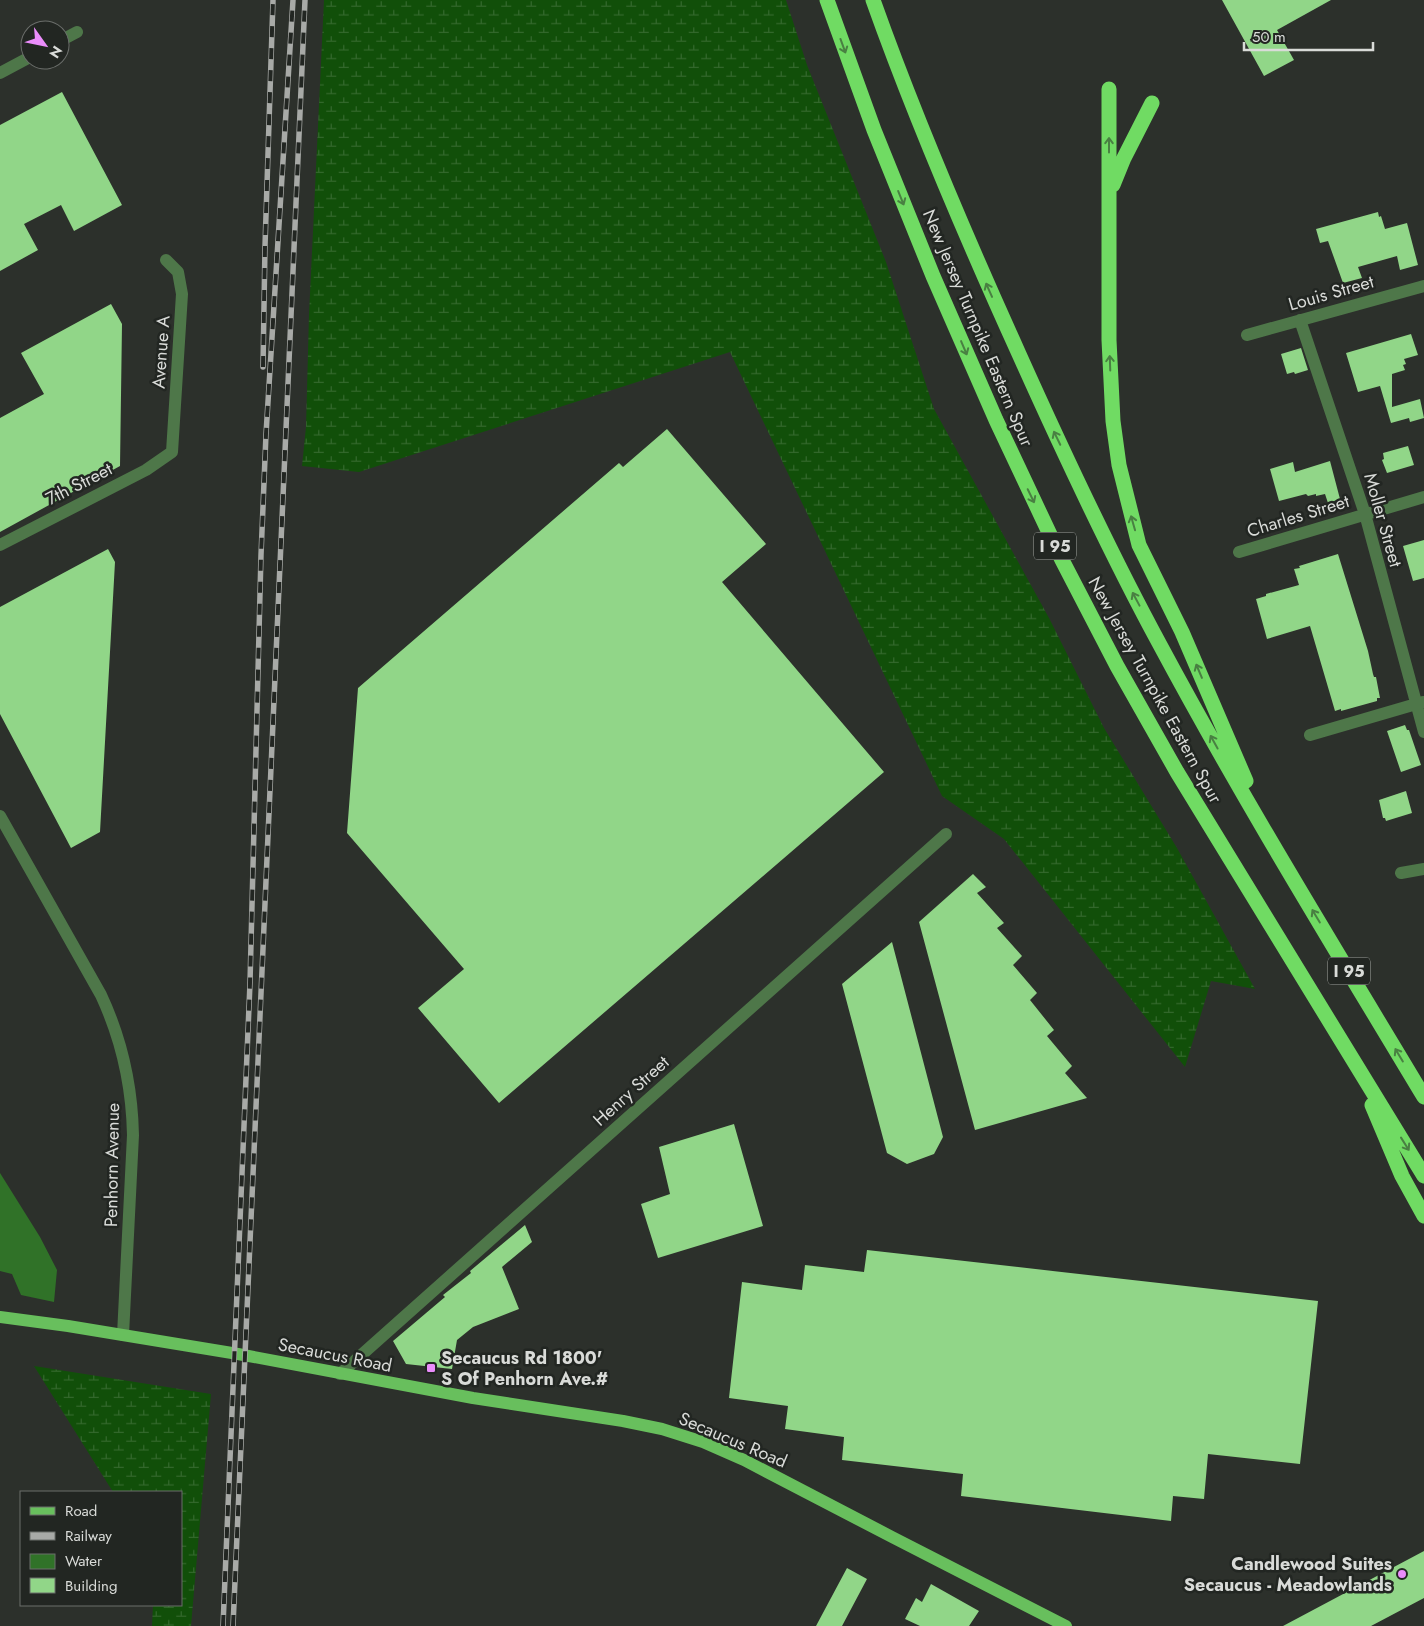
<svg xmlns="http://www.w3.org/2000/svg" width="1424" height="1626" font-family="Jost,sans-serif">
<defs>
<pattern id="wetland-marsh" width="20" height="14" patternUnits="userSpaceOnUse" patternTransform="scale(1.25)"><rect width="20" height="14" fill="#114f09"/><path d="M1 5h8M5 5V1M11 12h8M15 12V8" fill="none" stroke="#33682c"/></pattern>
</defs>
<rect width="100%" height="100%" fill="#2c302b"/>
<path fill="url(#wetland-marsh)" d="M324,0H786L807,65L886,262L934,409L1049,618L1104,728L1177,848L1255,989L1211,981L1185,1067L1004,839L942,796L730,352L359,472L302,466L306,427L309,315Z
M34,1366L211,1394L191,1626H152L153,1605H181V1492H113Z"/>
<path fill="#307228" d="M0,1173L40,1237L57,1270L54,1302L21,1295L12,1274L0,1271Z"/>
<path fill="#91d688" d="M1222,0H1331L1277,30L1294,60L1264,76Z
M62,92L122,205L74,231L61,205L24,224L38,250L0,271V125Z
M1378,212L1379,217L1381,216L1385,229L1407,223L1418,265L1400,270L1397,256L1358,267L1362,278L1343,283L1328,241L1320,243L1316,229Z
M111,304L122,324L120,466L0,532V418L44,394L21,353Z
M1411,334L1418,355L1404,359L1406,364L1403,365L1405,370L1392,374V407L1420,399L1424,418L1410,422L1409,418L1391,423L1380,386L1358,392L1346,353Z
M1301,348L1308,370L1295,374L1294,372L1287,374L1281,354Z
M667,429L766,544L722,582L884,772L499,1103L418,1008L464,969L347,833L358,688L619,463L623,467Z
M1408,446L1414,465L1387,473L1382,460L1384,459L1383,453Z
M1330,461L1340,499L1328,503L1325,494L1316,496V494L1308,496L1306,494L1279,501L1270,469L1293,462L1295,472Z
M1424,540V578L1413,581L1403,546Z
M108,549L115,562L100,832L71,848L0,714V607Z
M1338,554L1368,651L1373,674L1374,677H1376L1380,698H1377V701L1341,711V709L1335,711L1310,626L1267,639L1256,599L1266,596V594L1299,585L1294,569L1300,568L1299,566Z
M1405,725L1407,730H1409L1421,765L1401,772L1387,731Z
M1406,791L1412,813L1386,821L1385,818H1383L1379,800Z
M973,874L986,887L977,893L1004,923L997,928L1022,956L1013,965L1037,993L1030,1000L1054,1030L1047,1036L1072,1066L1065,1073L1087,1098L975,1130L919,922Z
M892,942L943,1137L934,1154L907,1164L887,1153L842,984Z
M734,1124L763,1226L658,1258L641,1204L670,1194L659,1147Z
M525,1225L532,1242L502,1267L519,1309L473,1327L457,1340L452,1369L406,1364L393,1341L445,1297L443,1295L471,1273L470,1271Z
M867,1250L1318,1301L1300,1464L1208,1454L1204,1499L1173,1496L1171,1521L961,1496L963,1474L842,1460L844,1437L785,1429L788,1406L729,1398L742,1282L802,1290L805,1265L864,1272Z
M1424,1551V1598L1371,1626H1283Z
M847,1568L867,1579L842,1626H816Z
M931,1584L979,1611L969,1626H920L905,1619L916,1598L922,1602Z"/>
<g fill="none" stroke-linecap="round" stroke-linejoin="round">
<path stroke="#4e7749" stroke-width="12" d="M60,41L77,32
M0,73L30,57
M1300,320L1365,514L1424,732
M1247,335L1424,286
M0,545L146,470L172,452L182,294L178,272L166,260
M1239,552L1424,497
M1310,735L1423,702
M0,816L101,995C122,1040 132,1086 133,1135L123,1335
M1401,873L1424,869
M340,1374L946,834"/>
<path stroke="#68bf5d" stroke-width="12" d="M0,1317L68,1326L238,1354L473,1398L623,1421L662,1429L703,1442L744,1460L892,1537L1066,1626"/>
<path stroke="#70db63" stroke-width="15" d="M827,0L874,130L933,276L996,420L1062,560L1117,666L1177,772L1424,1176
M873,0C916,121 966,237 1019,354C1063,452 1108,549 1159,643C1242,798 1334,947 1424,1097
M1109,89V340L1113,421L1119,465L1139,545L1182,632L1246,781
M1113,185L1124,158L1152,103
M1372,1105L1402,1176L1424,1216"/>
<defs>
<path id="rail" d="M263,367L265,246L273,0
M223,1626L250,983L261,555L266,434L293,0
M233,1626L305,0"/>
</defs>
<use href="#rail" stroke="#a8aaa7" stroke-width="5.5"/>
<use href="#rail" stroke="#222622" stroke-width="4" stroke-dasharray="11" stroke-linecap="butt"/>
</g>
<defs><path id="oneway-shaft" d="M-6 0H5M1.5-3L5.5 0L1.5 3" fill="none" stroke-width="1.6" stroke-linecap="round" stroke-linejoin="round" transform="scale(1.25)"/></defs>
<g stroke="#498042">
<use href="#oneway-shaft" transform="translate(843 46) rotate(70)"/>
<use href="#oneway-shaft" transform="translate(1109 145) rotate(-90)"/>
<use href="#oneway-shaft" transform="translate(901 198) rotate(68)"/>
<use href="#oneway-shaft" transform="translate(989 290) rotate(-114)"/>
<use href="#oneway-shaft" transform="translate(964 348) rotate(67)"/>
<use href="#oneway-shaft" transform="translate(1110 363) rotate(-92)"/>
<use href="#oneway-shaft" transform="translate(1057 438) rotate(-116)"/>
<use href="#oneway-shaft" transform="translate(1031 496) rotate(64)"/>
<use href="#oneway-shaft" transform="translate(1133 523) rotate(-106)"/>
<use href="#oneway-shaft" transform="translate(1136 599) rotate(-118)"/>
<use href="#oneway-shaft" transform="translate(1199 671) rotate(-113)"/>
<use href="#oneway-shaft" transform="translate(1214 742) rotate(-119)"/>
<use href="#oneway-shaft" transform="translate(1316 916) rotate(-121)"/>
<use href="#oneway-shaft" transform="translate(1399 1055) rotate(-121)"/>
<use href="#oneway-shaft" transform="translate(1405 1144) rotate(58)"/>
</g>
<g fill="#eb8dfb" stroke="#222622" stroke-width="2">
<rect x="426" y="1363" width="10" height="10" rx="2.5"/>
<circle cx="1402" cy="1574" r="5"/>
</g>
<g text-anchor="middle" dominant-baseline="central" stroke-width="5" stroke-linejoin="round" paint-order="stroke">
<g fill="#222622" stroke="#a2a5a1" stroke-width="1">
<rect x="1034" y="532.5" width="42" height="27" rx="4"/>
<rect x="1328" y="957.5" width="42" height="27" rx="4"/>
</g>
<g font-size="16" font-weight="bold" fill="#d9dbd8">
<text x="1055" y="546">I 95</text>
<text x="1349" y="971">I 95</text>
</g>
<g font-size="18" fill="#d9dbd8" stroke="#222622">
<text transform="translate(1331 293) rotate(-16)">Louis Street</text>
<text transform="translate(978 328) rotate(67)">New Jersey Turnpike Eastern Spur</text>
<text transform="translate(161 352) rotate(-86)">Avenue A</text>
<text transform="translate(79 484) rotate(-27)">7th Street</text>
<text transform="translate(1298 516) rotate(-17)">Charles Street</text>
<text transform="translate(1383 520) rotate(74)">Moller Street</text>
<text transform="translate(1155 690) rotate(61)">New Jersey Turnpike Eastern Spur</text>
<text transform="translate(631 1091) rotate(-42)">Henry Street</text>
<text transform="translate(112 1165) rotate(-89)">Penhorn Avenue</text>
<text transform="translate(335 1355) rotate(11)">Secaucus Road</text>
<text transform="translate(733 1440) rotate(23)">Secaucus Road</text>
</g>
<g font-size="18" font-weight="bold" fill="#d9dbd8" stroke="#222622" text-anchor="start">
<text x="441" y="1358">Secaucus Rd 1800'<tspan x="441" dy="21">S Of Penhorn Ave.#</tspan></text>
<text x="1392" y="1564" text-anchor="end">Candlewood Suites<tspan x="1392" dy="21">Secaucus - Meadowlands</tspan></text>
</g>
</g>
<rect x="20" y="1491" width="162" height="115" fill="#222622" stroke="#6b6e6b"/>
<rect x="30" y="1507" width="25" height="8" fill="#68bf5d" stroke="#6b6e6b"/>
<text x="65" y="1516" font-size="15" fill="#d9dbd8">Road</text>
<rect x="30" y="1532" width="25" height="8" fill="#a8aaa7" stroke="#6b6e6b"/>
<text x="65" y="1541" font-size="15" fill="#d9dbd8">Railway</text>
<rect x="30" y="1554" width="25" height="15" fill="#307228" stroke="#6b6e6b"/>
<text x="65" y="1566" font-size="15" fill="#d9dbd8">Water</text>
<rect x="30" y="1578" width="25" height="15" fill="#91d688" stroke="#6b6e6b"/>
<text x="65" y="1591" font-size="15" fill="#d9dbd8">Building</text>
<g transform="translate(45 45) rotate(123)"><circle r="24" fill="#222622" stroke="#6b6e6b"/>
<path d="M0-4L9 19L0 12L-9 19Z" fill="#eb8dfb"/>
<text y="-8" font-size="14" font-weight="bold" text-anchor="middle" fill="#d9dbd8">N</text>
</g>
<path d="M1244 42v8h129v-8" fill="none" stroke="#d9dbd8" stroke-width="2.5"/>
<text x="1252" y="42" font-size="15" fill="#d9dbd8" stroke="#222622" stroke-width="4" paint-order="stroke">50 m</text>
</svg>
